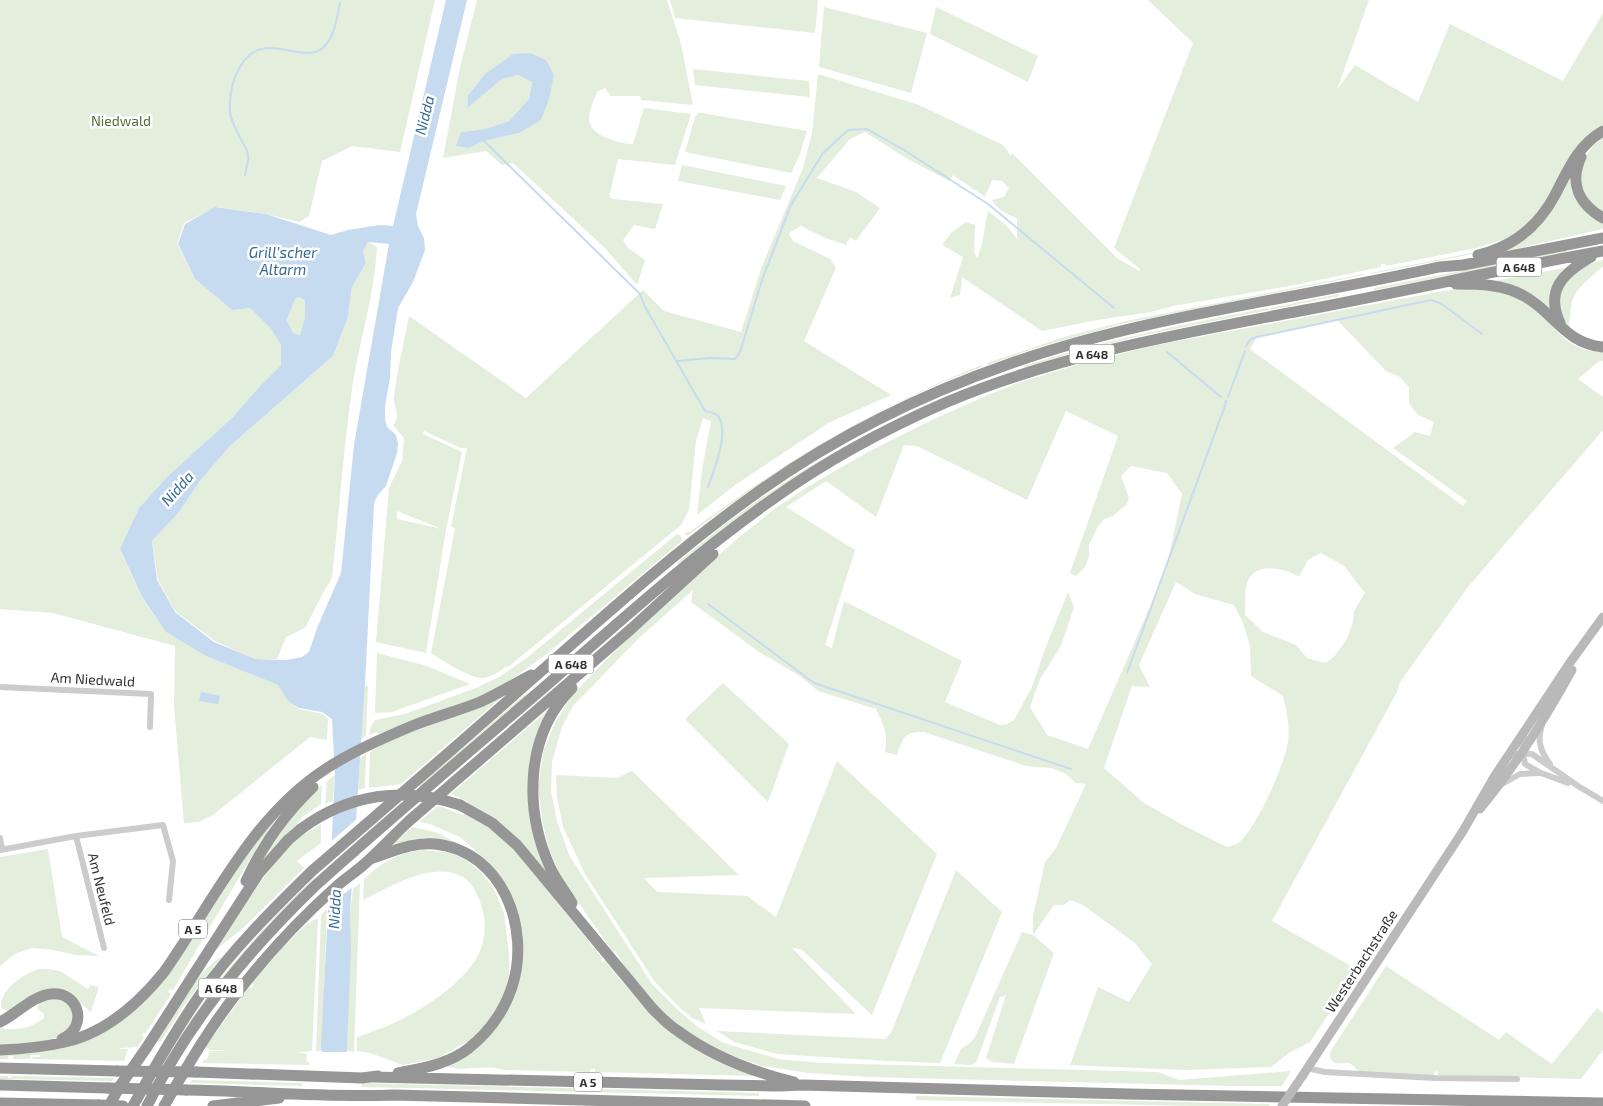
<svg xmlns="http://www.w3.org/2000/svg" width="1603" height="1106" font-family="'Exo 2',sans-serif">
<rect width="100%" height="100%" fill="#fff"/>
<path fill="#e4eedc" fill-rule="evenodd" d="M0,0H435L400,152L352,146L322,161L309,216L299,222L266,214L216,207L184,223L177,244L195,279L232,310L250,308L271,329L281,345V365L260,386L233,417L167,477L139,508L120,550L142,598L166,632L206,656L278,685L288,701L299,709L323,714L328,719L327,740L310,737L213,815L199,822L184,823L174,706L175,646L53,613L0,609Z
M477,0H667L681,44L693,105L641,100L640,96H611L605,88L597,92C588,115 581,129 610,139C618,142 624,144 633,144L644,108L691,114L675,165L618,159L609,197L613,199L663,204L655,229L634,225L623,240L628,248L645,260L637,285L604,247L513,163L502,165L486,151L443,158L460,67ZM485,74L554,75L519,133L484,141L469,148L461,132L485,129L509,121L529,99L532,82L518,75L502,79L467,107L468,95Z
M670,0H818L815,33L675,18Z
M1148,0H1369L1337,90L1355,65L1418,102L1450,24L1563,81L1603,13V127L1544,207L1520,233L1478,253L1371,274L1370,273L1477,252L1501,241L1500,240L1481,247L1386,266L1385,264H1381V267L1295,285L1173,306L1151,312L1097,320L1042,331L962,277L960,295L950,298L963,257L942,245L951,233L966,222L975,225L974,252L977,258C984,243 984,227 988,211L1006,225L1017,239V218C1007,215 997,209 992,200L1004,197L1009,188L1002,181L992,180L985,197L953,175L949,181L906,158L865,132L850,139L817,178L856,192L880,208L856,241L850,237L846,245L823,237L801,226L790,232L789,234L793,241L830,259L836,268L804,341L891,395L830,422L735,485L697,515L702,470L711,421L703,418L696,441L689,510L681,525L508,667L507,666C500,671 491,678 482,678C469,678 442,660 431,653L455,528L451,527L467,448H461L424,431L423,434L462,452L446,530L426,653L376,642L389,488L402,461L404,438L393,425C402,417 393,408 394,397C397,370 404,342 409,316L526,398L643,290L664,311L741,332L762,266L803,168L812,133L818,74L919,105L1003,145L1011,156L1012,153L1117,258L1139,271L1140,269L1114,248L1193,43ZM397,511L442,529L397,519Z
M824,7L927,33L911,93L819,67Z
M936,7L1038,56L1028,82L930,34Z
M693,69L809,81L810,97L695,85Z
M698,113H702L807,131L800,154L791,173L685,152L695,117Z
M1603,138V214L1592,206L1580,185L1583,159L1594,145Z
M682,165L786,186L780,200L678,181Z
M1572,171V175L1603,222V229L1510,250Z
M368,242L377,247C375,294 359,342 352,389C343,451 339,515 332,578L324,591L305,628L286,637L277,659H254L215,641L175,611L158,580L152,541L180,511L199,482L230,446L333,356L348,317L352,287L366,263L363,251Z
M1567,250V253L1374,290V288Z
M1603,260V266C1591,278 1574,288 1571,306C1570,314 1570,321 1568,330C1565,324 1560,318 1559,312C1551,285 1581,265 1603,260Z
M1569,267L1552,314L1494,281Z
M1364,274V275L1121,324L1032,349L988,365L987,363L1064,337L1126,321Z
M239,278H247L249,288L244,292L234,288Z
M1478,287C1498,292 1516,294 1533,307C1560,329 1562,350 1603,352V361H1599L1578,379L1603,397V430L1468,587L1400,682L1397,692L1272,921L1358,970L1310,1042L1289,1053L1271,1067L1185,1070L1070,1065L1098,987L1129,1002L1152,964L1135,943L1083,905L1070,900L1064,905H1054L1033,935L1054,953L1014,1064L992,1062L986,1058L1006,995L1000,997L976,1063L971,1065L954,1064L961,1049L971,1042L975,1037L1022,932L1033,935V916L1045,862L1056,848L1086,784L1076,783L1066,774L1051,768L1026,766L924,732C904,731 903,738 897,755L885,752C888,733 884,726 876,709L818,691L800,676L759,652L691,602L693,590L639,638L573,706L562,727L552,762L551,791L557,821L569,855L652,984L679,1011L698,1027L722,1042L734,1046L778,1059L821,1063L1158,1072L1179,1080L1291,1071L1282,1086H1232L867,1077L809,1073L762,1066L714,1049L672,1021L652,1001L627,971L615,951L613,952L573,895L558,870L550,851L543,825L538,787L544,749L555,723L572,695L618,648L690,580L737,539L777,507L809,486L868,452L932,420L986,396L1018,383L1083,363L1152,346L1443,291ZM1337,320L1386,371L1400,377L1409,387V403L1418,415L1434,422L1430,436L1415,432L1393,448L1467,501L1463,506L1250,349L1257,337ZM1066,411L1118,436L1070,573L1076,576L1085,567L1089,557V545L1098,526L1104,519L1113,516L1126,505L1129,498L1121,476L1131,466L1167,473L1182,494L1166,570L1088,749L1047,735L1030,707L1040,679L1061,646L1074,607L1068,592L1045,649L1032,687L1014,720L1007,724L1000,725L945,702L962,661L844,601L832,648L825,645L855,550L786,507L826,481L876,517L904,445L917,446L1027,500ZM1321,553L1344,566L1365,593L1354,611L1353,622L1347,639L1334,657L1325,663L1307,658L1296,645L1263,632L1245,615C1246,605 1244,592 1247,583C1254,561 1285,568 1299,577L1308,560ZM1176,582L1195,594L1234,605L1243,623L1250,646L1251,676L1283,696C1287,713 1291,730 1287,746C1283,768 1255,831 1238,843C1235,845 1230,846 1227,847L1183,825L1144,803L1104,768L1132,686L1150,687L1139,665Z
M1339,294V296L1270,310V308Z
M299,297L305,300V317L300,335L293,333L287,320L295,299Z
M1267,308L1268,310L1135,337L1065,355L1025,368L1024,366C1104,340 1185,324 1267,308Z
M982,365V367C874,406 778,468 687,536L685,533L691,531C784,462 873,408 982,365Z
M935,401L936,403L882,429L679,565L677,563C699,545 721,527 743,511C803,467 868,432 935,401Z
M677,534L680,535L683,540L544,656L505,684L475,699L378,734L377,732L369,735L371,726L375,720L405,714L476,688L501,676L529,656Z
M377,653L427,666L470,684L392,712L375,713Z
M723,683L789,744L768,802L685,719Z
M364,686H368L366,736L361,739Z
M530,690L523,699L421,787L418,786Z
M509,691L401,784L369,788L370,752L387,741L480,707Z
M555,704L530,778L553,879L467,804L468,802L451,794Z
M366,754L365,788L358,790L360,758Z
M837,761L937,854L872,1015L801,949L792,948L856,1014L699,1008L706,1024L692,1018L680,1008L655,982L585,874L563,827L557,797L556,775L617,778L632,771L739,875L644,878L657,892L747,896L776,917Z
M335,775L333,801L325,804L327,781Z
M322,785L321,804L302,817L298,823L299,824L255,871L256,865L308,796Z
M438,806L463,815L465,813L484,823L511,846L603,959L601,960L603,962L605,961C651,1018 685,1055 757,1076L595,1072V1069H591L590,1072L503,1070C484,1063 457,1074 446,1065L488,1036L522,957L496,873L476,851L460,837L430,824L419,822Z
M278,816L241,874L173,990L170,989L168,992L171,994L145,1034L143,1033L142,1036L144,1037L138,1047L120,1048V1049H128L124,1061L32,1059L33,1057H40V1055H30L31,1059H13V1056H9L8,1059H0V1054L46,1050L127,1014L228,876Z
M321,824V843L297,861L304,868L242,929L214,951L261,881L285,850L303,833L305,834Z
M413,827L438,833L465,847H389Z
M48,849L62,937L99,956L76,955L53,950L31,948L15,954L0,966V857Z
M421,850L445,852L460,856L479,870L493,887L504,913L509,954V984L493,1016L476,1037L438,1058L403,1065L370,1053L357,1051V1037C370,1032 384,1028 396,1022C424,1009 460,985 476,959C485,945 487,924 482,908C479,897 473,883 463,877C433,860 390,887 363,900L364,879C383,862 395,854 421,850Z
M956,870L1002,912L940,1063L888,1061L778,1054L734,1042L717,1031L885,1039L891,1033Z
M315,877V880L177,1044L173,1046C213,983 261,928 315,877Z
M360,883L354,1052L347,1051L350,914L353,889Z
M327,909L322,1051H316L321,915Z
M318,919L312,1051L298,1052L307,1054L306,1062H309V1065L202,1063L204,1060L207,1059L210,1051H224L223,1050H211L205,1047L249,987L251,989L254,985L252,983L282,948L308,923L309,924L313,920Z
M222,956L185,1004L160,1043L157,1041C176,1012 193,975 222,956Z
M1386,966L1499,1040L1506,1032L1552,1064L1597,1008L1603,1013V1050L1581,1079L1438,1075L1437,1070L1432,1076L1360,1072L1350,1063C1341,1062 1329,1068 1330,1052Z
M40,969H48L60,971L88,989L90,985L99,987L91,1012L66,991L10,1012L1,1008C0,989 24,973 40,969Z
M48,998L62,1000L71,1006L74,1021L62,1036L57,1038L41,1041L0,1045V1028C18,1031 29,1029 44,1018V1014L38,1009C37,1002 42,1001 48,998Z
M0,1076H8V1078H11V1076L114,1078L112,1081L8,1079H0Z
M192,1080L302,1083V1086L190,1083Z
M362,1083L759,1093V1096L362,1087Z
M916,1096L1270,1104L1269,1106H1197L916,1100Z"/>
<path fill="#c6dbef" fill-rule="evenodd" d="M446,0H467L416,214L418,226L424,238L425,250L413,282L398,308L391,352L390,378L385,406V420L387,427L396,435L398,444L397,453L386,486L378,495L374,503L366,666L350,914L351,949L347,1049L351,1106H327L321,1046L335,775L332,719L322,712L299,708L288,701L278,685L206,656L166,632L142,597L120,549L139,508L168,476L233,417L260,386L281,365V345L271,329L250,308L232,310L195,279L178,244L185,224L215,207L266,214L331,235L348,230L379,225L393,226ZM368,242L389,244L354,445L341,573L317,628L309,652L302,657L287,660L255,659L214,642L175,612L157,580L152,541L180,511L199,482L230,446L333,356L348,317L352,287L366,263L363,251ZM299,297L305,300V317L300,335L293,333L287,320L295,299Z
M530,53L546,60L554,75L549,99L541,120L519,133L484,141L469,148L456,146L461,132L485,129L509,121L529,99L532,82L518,75L502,79L467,108L468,95L485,74L513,54Z
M201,692L220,696L218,704L199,701Z"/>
<path fill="#fff" d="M359,817L355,885L324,910L328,844Z
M319,1052H350L354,1106H325Z"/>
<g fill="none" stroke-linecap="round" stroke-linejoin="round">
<path stroke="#c6dbef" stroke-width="2" d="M484,141L640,294L644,305L705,411C709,412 717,413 719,417C729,434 714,470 708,487
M245,175C246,169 249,161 248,156C248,150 243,143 240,138C237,131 233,124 231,117C228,105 231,86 236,75C259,20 302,70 325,46C335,35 337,17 340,3
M1246,346L1251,339L1257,337L1431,300L1442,304L1482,334
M1167,352L1221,397
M677,361L710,358L735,359L740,352L762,280L791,205L823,153L848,130L867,129L904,150L988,204L1114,308
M1228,397L1245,351
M708,604L814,683L1071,769
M1127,673L1226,403L1225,402L1226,401"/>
<path stroke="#ccc" stroke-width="6" d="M0,687L151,694L150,727
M1542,725C1537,740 1540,751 1550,764
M1524,733L1523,753L1525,764L1541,773L1568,783
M1508,756L1523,753L1532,754L1578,786L1603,801
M1502,784L1520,774L1539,773
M76,836L104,948
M0,838L2,850
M0,850L76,836L163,825L173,861L169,900
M1307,1068L1325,1072L1435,1078L1517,1079"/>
<path stroke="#b9b9b9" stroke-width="9" d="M1480,809C1516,765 1545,719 1572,670
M1303,1075L1463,831L1494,777L1569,664L1603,617"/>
<path stroke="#969696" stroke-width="11" d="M1581,157C1569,183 1579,204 1603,218
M1478,255C1513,247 1538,227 1555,195C1568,170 1578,145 1603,131
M1456,284C1479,284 1503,284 1524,296C1555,313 1564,343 1603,347
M1560,323C1545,290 1563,273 1591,257
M460,805L492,823L517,845L652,1008C660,1016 668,1025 678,1031C713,1057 753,1072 794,1082
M373,858C394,851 413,842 435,844C503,851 531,929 512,987C504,1011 489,1032 469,1048C449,1064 423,1068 398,1073
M246,881C262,846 286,813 313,787
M572,903C565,891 556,880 550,867C524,809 525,735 572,688
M0,1022C17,1014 32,996 51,994C79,991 89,1027 62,1039
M0,1050C22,1049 44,1047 65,1042C105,1033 139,1003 164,972C214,901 251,817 327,768C353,751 383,738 412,726C434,717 458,711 480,702C497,694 514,684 531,675
M0,1068L117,1071
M196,1072L362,1078L378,1076
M372,1077L722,1085L780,1086L803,1085L1128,1094L1603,1103
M0,1085L108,1088
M186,1090C255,1091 325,1098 394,1095L805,1106
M0,1103L99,1105
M109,1106L120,1086L147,1047L259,873L288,840L301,829
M133,1106C154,1068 175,1031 200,995C232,950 272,910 312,871C385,808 458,745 530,681C601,619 671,555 747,500C826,442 917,396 1009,364C1148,315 1296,299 1439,267L1463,265L1603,238
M147,1106C191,1019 246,953 315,886C394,815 475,747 555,678C626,616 696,553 773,499C826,461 887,428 947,402C1061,354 1184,333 1305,310C1405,291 1503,269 1603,251
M164,1106C188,1065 211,1025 241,988C270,951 303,916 338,885C349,876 361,868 371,858C384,846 396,833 409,821L631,629L713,554
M213,1106L279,1098"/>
<path stroke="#b9b9b9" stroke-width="9" d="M1282,1106L1303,1075"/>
<path stroke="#969696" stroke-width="11" d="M301,829C348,794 404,786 460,805
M117,1071L196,1072
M108,1088L186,1090
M99,1105L123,1106"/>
</g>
<g text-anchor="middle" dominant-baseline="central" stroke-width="5" stroke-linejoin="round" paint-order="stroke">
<g fill="#fff" stroke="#6d6d6d" stroke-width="1">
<rect x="1496.5" y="257.5" width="45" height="19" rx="4"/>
<rect x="1069.5" y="344.5" width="45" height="19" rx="4"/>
<rect x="548.5" y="654.5" width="45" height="19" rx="4"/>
<rect x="179" y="919.5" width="28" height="19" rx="4"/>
<rect x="198.5" y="978.5" width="45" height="19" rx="4"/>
<rect x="574" y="1072.5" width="28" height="19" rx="4"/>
</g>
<g font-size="12" font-weight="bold" fill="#2f2f2f">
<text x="1519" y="267">A 648</text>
<text x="1092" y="354">A 648</text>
<text x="571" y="664">A 648</text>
<text x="193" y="929">A 5</text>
<text x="221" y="988">A 648</text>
<text x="588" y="1082">A 5</text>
</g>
<g font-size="14" fill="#4d6f38" stroke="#fff">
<text x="121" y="120">Niedwald</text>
</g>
<g font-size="14" fill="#2f2f2f" stroke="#fff">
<text transform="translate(93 679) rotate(3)">Am Niedwald</text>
<text transform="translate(102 889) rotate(76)">Am Neufeld</text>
<text transform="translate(1361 961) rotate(-57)">Westerbachstraße</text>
</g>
<g font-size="15" font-style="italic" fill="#356999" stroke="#fff">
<text transform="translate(424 115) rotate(-76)">Nidda</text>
<text x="283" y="252">Grill’scher<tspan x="283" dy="17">Altarm</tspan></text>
<text transform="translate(177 488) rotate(-48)">Nidda</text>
<text transform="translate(334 909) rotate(-87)">Nidda</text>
</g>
</g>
</svg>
